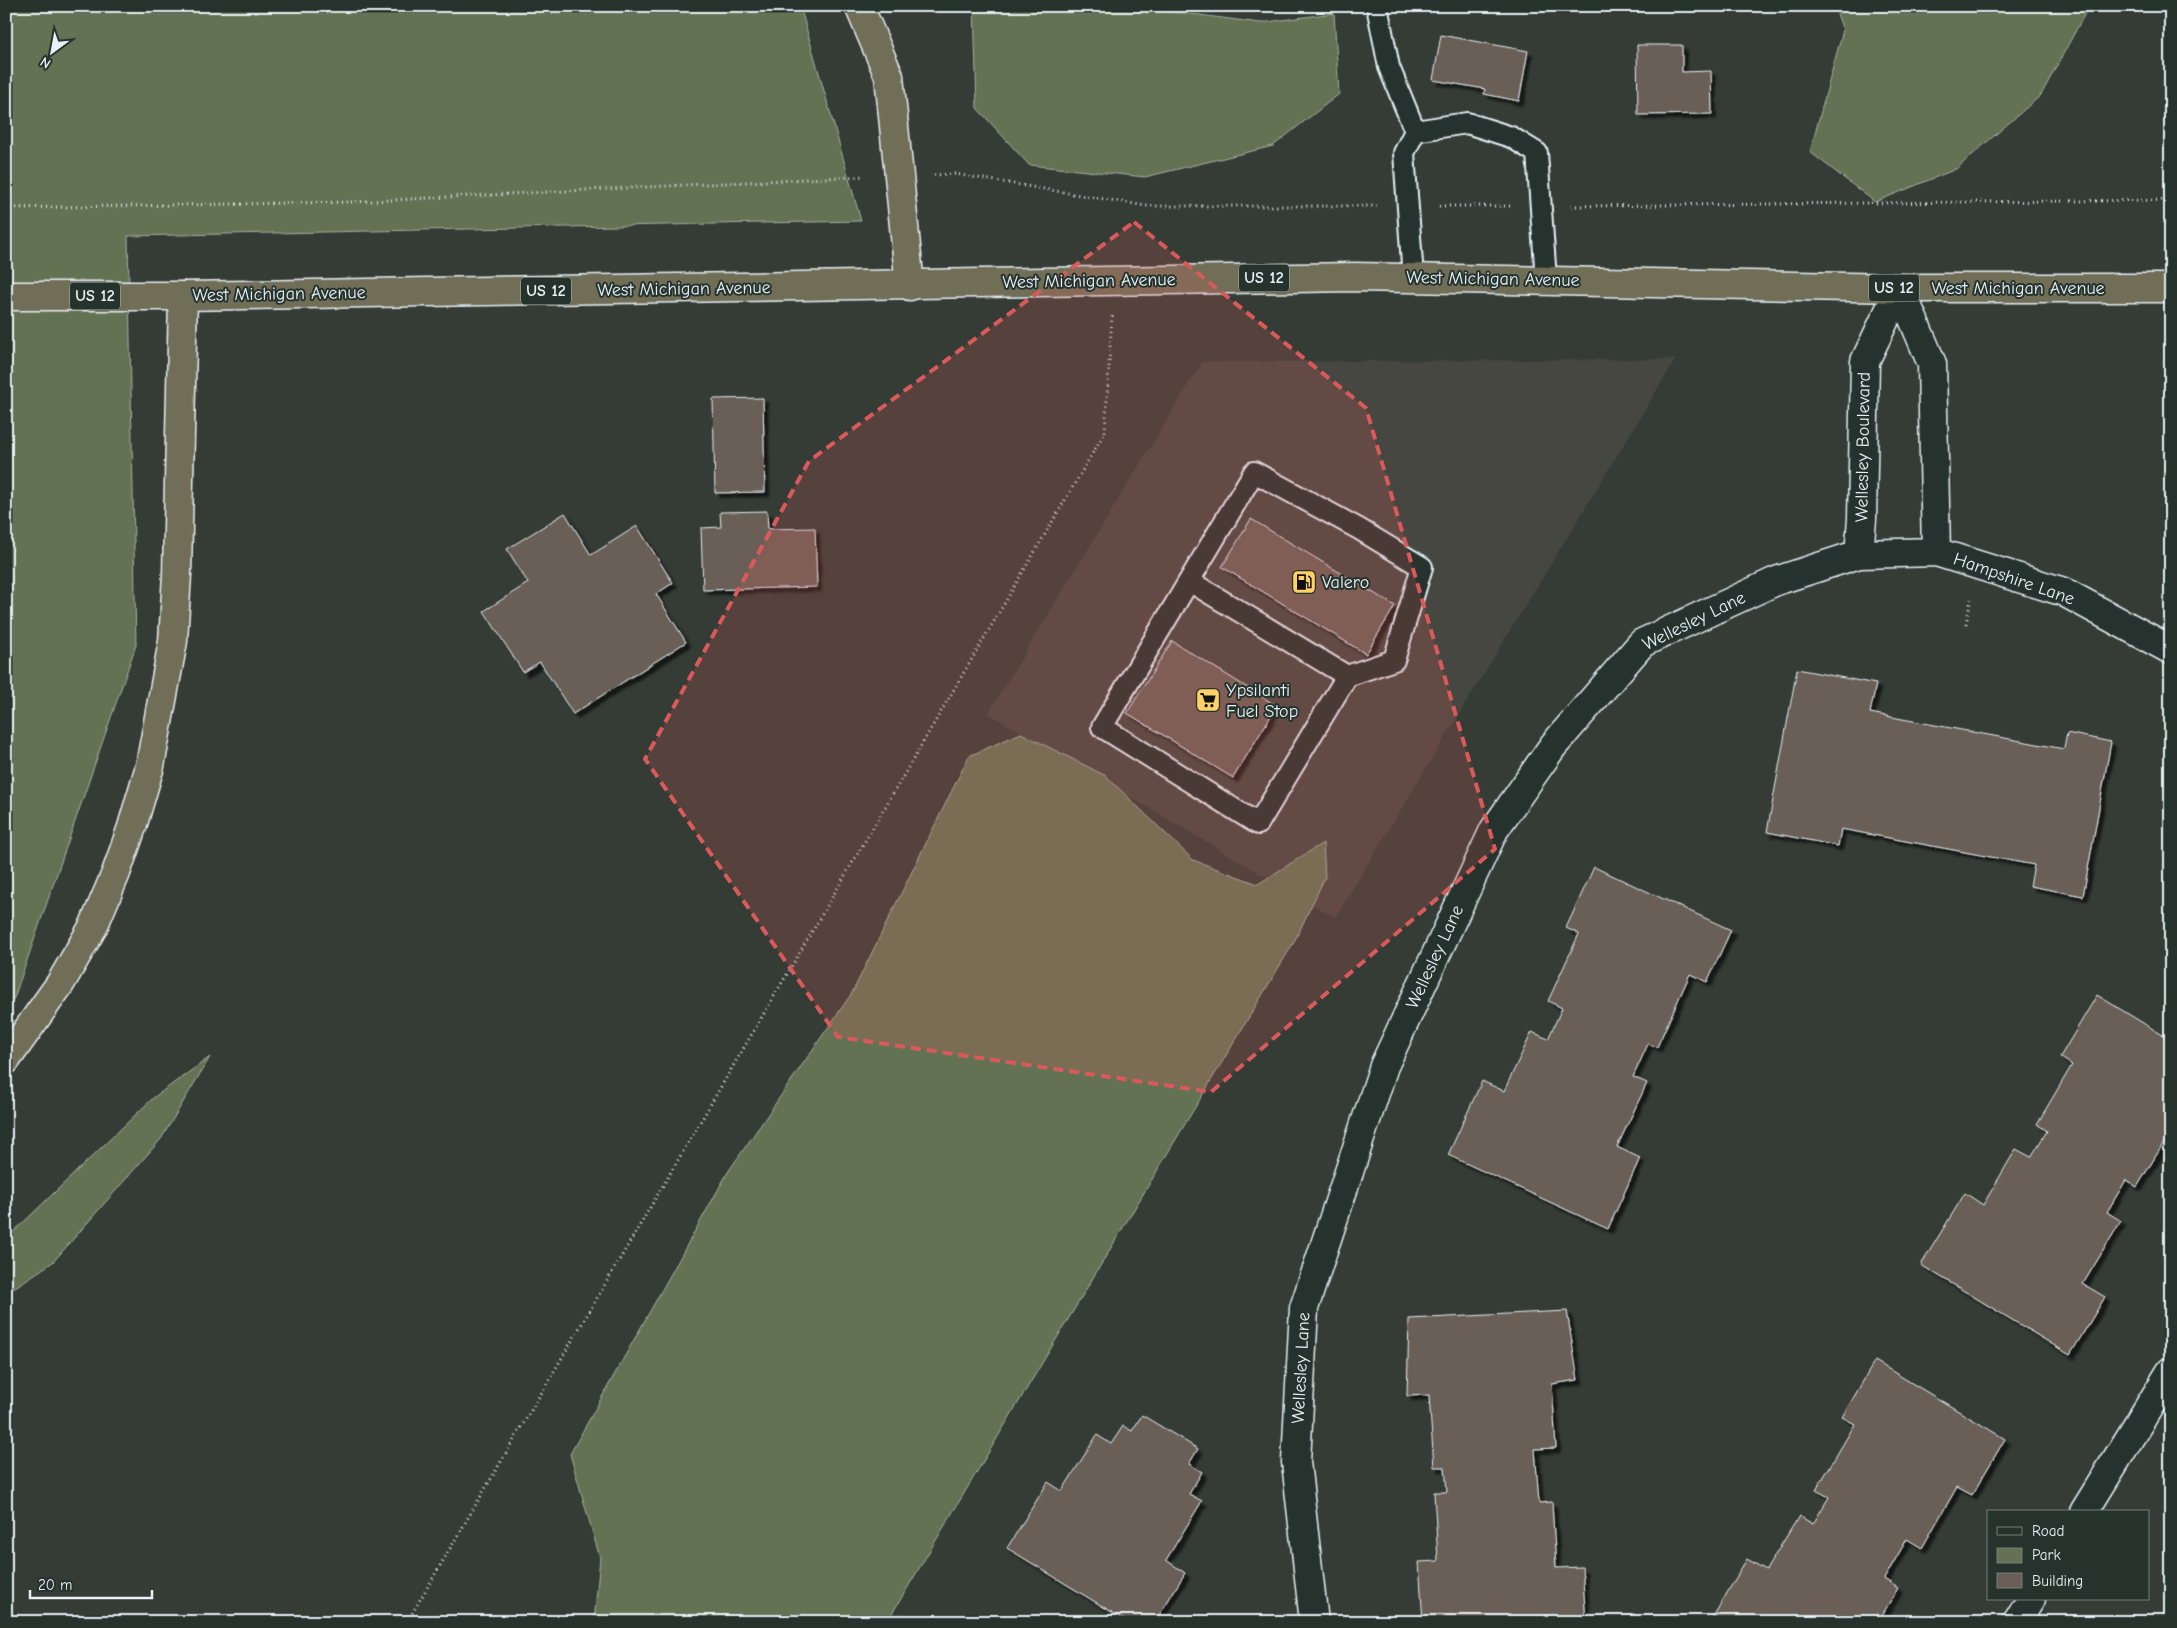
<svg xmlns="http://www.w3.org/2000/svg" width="2177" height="1628" font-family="'Comic Neue',sans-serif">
<defs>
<filter id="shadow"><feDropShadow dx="4.5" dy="4.5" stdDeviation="1" flood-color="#0009"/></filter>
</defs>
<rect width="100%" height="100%" fill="#343c35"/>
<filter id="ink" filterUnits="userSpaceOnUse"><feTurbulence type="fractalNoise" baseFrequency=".02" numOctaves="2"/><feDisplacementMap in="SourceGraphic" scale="10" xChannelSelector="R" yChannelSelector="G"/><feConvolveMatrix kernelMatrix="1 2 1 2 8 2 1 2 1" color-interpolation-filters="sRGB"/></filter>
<g filter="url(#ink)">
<path fill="#44463f" d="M1676,359L1335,918L988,713L1202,362Z"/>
<path fill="#647253" stroke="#a6b2a6" d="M6,6H800L861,221L128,236L136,645L14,998L6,1005Z
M974,6H1165L1169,11L1260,23L1334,13L1339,94L1273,146L1145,177L1029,165L977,108Z
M1834,6H2089L2041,95L1956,169L1875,202L1810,152L1843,30Z
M1021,733L1106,776L1193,860L1258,884L1323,843L1325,877L1294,942L887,1622H594L600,1558L570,1454L728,1172L852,993L969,756Z
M210,1057L161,1139L53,1262L6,1293V1239L153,1098Z"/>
<path fill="#6a5e57" stroke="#e8f1f8" filter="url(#shadow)" d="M1441,35L1528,51L1519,101L1484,94L1485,89L1433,80Z
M1637,45H1682V72L1711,71L1712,114L1638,115Z
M763,398L765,492L715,493L713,399Z
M767,511L768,529L815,528L817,587L703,590L701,528L721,527L720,512Z
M565,513L591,555L637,526L673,583L656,594L686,642L573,714L540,662L523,672L484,611L528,583L507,549Z
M1251,519L1395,606L1366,654L1222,567Z
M1172,641L1277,706L1233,778L1127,713Z
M1797,669L1876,684L1870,713L2064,749L2067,733L2111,742L2083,896L2030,886L2034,865L1841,829L1838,846L1767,832Z
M1594,867L1731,930L1707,982L1690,974L1657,1047L1648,1044L1633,1077L1647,1083L1617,1147L1640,1158L1608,1229L1448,1155L1482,1081L1504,1091L1532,1032L1548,1039L1562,1008L1548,1001L1579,934L1566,928Z
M2097,995L2171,1040V1131L2137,1187L2126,1180L2107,1212L2121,1221L2083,1284L2105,1297L2070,1355L1921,1265L1965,1193L1983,1205L2016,1149L2031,1157L2047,1131L2037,1124L2072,1065L2060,1057Z
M1567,1311L1578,1380L1552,1384L1556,1448L1535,1449L1539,1503L1552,1502L1556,1568L1582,1567L1586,1622H1423L1419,1562L1438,1561L1434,1492H1447L1445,1467H1434L1429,1395L1407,1396L1409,1319Z
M1875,1361L2005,1439L1972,1495L1957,1487L1922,1548L1907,1539L1884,1579L1898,1588L1878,1622H1710L1747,1559L1766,1570L1799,1516L1813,1524L1829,1497L1816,1490L1855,1424L1842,1417Z
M1142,1415L1198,1449L1189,1464L1202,1472L1189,1494L1202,1501L1166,1560L1185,1573L1155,1622H1128L1007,1548L1048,1482L1062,1491L1097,1435L1111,1444L1123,1426L1132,1431Z"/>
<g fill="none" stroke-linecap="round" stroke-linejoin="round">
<defs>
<path id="service" d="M1377,6L1389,67L1415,131
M1413,278L1404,153L1415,131L1467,123L1511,137L1537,153L1546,280
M1254,472L1359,529L1422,567L1394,660L1347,676L1258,824L1102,727Z
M1189,581L1347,676"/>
<path id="minor" d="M1900,288L1932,364L1936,552
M1859,554L1862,519L1865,361L1900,288
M2084,1512L2171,1371
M1314,1622L1296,1462L1304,1308L1384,1066L1494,830L1553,746L1642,643L1776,581L1859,554L1936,552L2064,592L2171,650
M2017,1622L2031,1599"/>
<path id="trunk" d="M6,296H183L1355,277L1900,288H2171"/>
<path id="motorway" d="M859,6L889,76L910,286
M6,1060L60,984L93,927L116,873L132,827L150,766L173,641L177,574L183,296"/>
</defs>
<use href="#service" stroke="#e8f1f8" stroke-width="24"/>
<use href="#minor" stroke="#e8f1f8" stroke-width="31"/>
<use href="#trunk" stroke="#e8f1f8" stroke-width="31"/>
<use href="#motorway" stroke="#e8f1f8" stroke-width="31"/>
<path stroke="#e8f1f8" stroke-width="3" stroke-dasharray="1 4" stroke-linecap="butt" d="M934,175L954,174L1146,206H1377
M1439,206H1510
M1571,206L2171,200
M6,208L350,202L865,176
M1966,624L1971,599
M407,1622L1105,432L1112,316"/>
<use href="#service" stroke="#26332d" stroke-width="20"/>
<use href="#minor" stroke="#26332d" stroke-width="28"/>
<use href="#trunk" stroke="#716e59" stroke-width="28"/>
<use href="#motorway" stroke="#716e59" stroke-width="28"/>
</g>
</g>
<path fill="#da5a5c" fill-opacity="0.2" stroke="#da5a5c" stroke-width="4" stroke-dasharray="10 6" stroke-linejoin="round" d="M1134,222L1366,408L1495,849L1211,1092L838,1037L645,759L809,461Z"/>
<defs>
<symbol id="fuel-square" viewBox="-11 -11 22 22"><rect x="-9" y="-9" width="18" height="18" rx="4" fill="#ffd166" stroke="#26332d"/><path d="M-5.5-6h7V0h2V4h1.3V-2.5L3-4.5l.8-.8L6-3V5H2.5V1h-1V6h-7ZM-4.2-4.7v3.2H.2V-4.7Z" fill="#111"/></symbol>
<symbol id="supermarket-square" viewBox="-11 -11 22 22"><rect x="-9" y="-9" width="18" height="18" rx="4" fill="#ffd166" stroke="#26332d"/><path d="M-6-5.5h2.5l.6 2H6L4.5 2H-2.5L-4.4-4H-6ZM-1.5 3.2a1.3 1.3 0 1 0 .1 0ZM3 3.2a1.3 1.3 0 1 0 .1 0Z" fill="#111"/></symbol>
</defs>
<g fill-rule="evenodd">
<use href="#fuel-square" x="1290" y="568" width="28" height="28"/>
<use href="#supermarket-square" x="1194" y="686" width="28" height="28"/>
</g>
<g text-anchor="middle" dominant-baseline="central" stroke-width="4" stroke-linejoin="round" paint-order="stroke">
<g fill="#26332d" stroke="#aeb8bb" stroke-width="1">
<rect x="1239" y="264.5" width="50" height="27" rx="4"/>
<rect x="1869" y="274.5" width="50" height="27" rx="4"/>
<rect x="521" y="277.5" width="50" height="27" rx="4"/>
<rect x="70" y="282.5" width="50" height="27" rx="4"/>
</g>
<g font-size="16" font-weight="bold" fill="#e8f1f8">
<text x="1264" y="278">US 12</text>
<text x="1894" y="288">US 12</text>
<text x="546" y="291">US 12</text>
<text x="95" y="296">US 12</text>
</g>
<g font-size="18" fill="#e8f1f8" stroke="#26332d">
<text transform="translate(1493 279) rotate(1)">West Michigan Avenue</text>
<text transform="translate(1089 281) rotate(-1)">West Michigan Avenue</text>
<text x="2018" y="288">West Michigan Avenue</text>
<text transform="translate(684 289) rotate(-1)">West Michigan Avenue</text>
<text transform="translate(279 294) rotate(-1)">West Michigan Avenue</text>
<text transform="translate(1863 447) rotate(-89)">Wellesley Boulevard</text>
<text transform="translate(2014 579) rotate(19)">Hampshire Lane</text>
<text transform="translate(1694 621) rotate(-26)">Wellesley Lane</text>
<text transform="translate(1435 957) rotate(-65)">Wellesley Lane</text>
<text transform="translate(1301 1368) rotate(-87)">Wellesley Lane</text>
</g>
<g font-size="18" fill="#e8f1f8" stroke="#26332d" text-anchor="start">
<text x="1322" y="582">Valero</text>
<text x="1226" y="690">Ypsilanti<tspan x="1226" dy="21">Fuel Stop</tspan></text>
</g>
</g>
<rect width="2177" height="1628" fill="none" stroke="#26332d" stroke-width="25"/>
<rect x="12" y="12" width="2152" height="1603" fill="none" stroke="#e8f1f8" stroke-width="2" filter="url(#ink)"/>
<rect x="1987" y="1510" width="162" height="90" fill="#26332d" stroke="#747f7e"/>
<rect x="1997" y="1527" width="25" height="8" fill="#26332d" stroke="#747f7e"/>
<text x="2032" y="1536" font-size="15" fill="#e8f1f8">Road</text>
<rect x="1997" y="1548" width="25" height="15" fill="#647253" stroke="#747f7e"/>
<text x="2032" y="1560" font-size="15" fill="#e8f1f8">Park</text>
<rect x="1997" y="1573" width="25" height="15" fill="#6a5e57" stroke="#747f7e"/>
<text x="2032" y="1586" font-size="15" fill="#e8f1f8">Building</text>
<g transform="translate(52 52) rotate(212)" stroke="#26332d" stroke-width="4" paint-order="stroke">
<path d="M0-4L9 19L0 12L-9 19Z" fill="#e8f1f8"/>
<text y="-8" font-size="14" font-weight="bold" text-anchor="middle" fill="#e8f1f8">N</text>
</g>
<path d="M30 1590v8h122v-8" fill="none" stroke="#e8f1f8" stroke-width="2.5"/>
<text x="38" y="1590" font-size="15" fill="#e8f1f8" stroke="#26332d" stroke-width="4" paint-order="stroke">20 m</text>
</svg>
